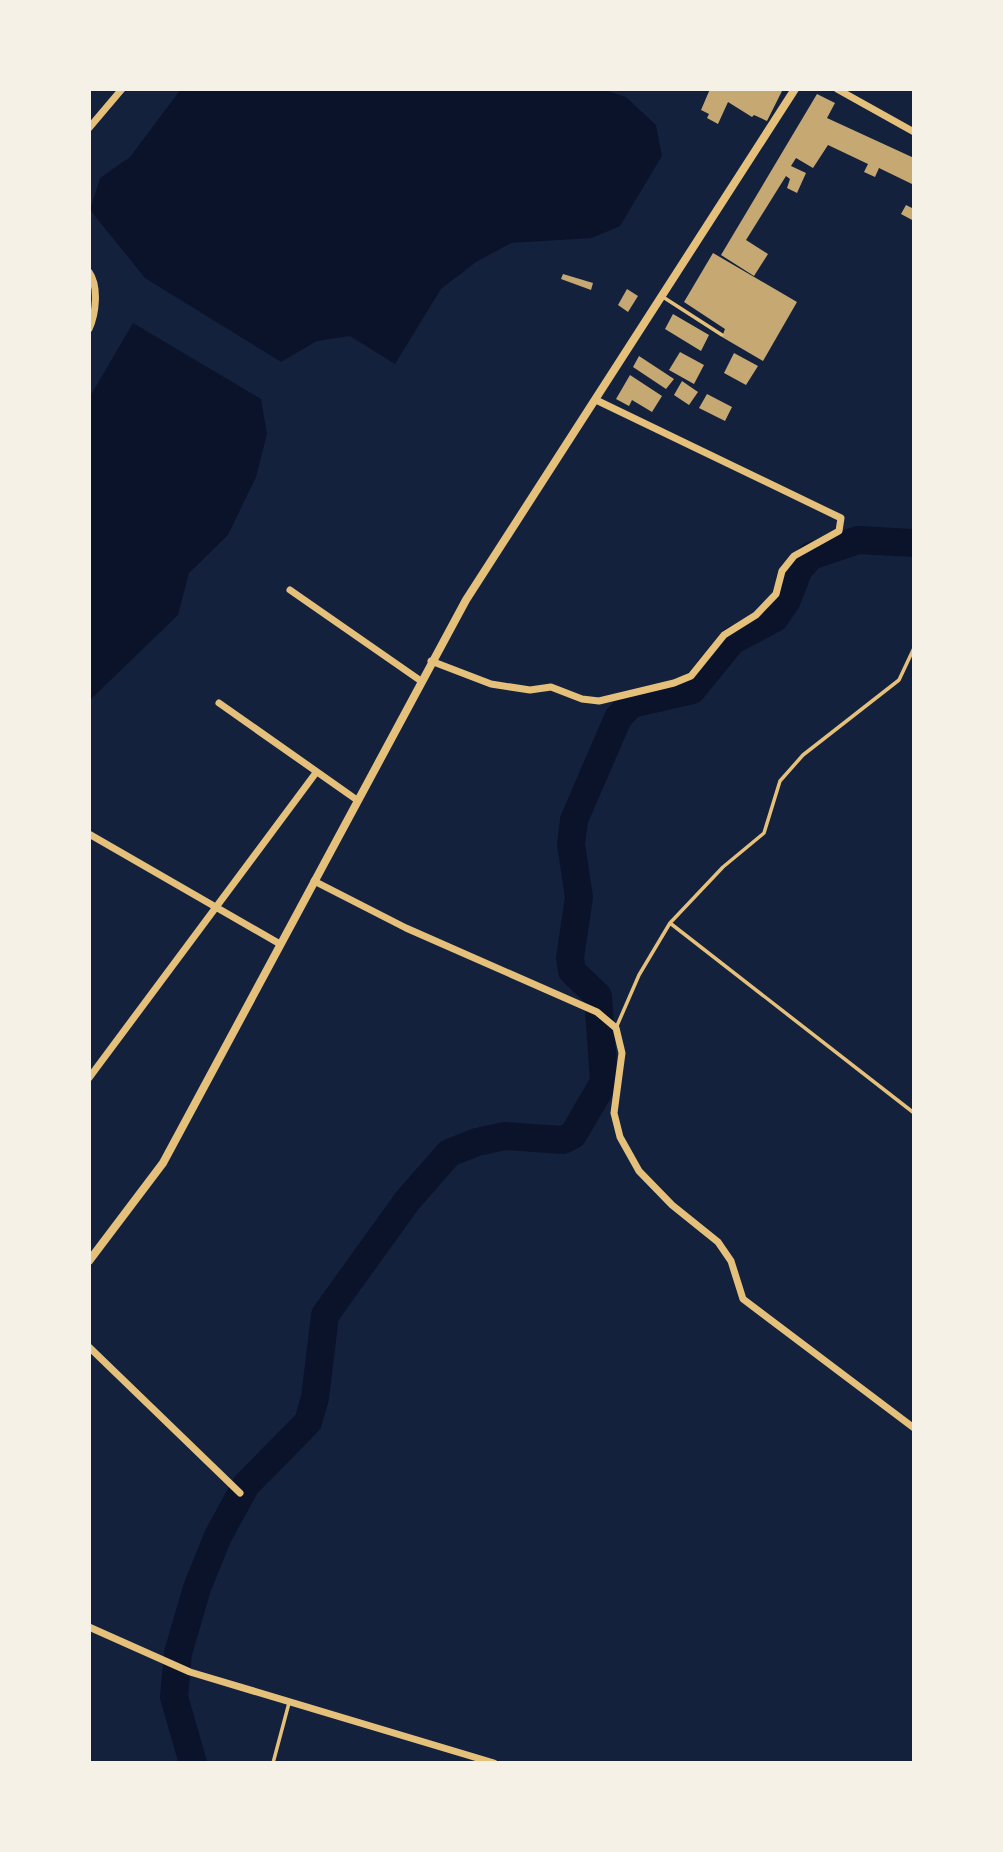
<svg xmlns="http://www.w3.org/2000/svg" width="1003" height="1852" font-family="'Noto Sans',sans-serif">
<rect width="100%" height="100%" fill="#14213d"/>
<path fill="#0b132b" d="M181,89H602L626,97L656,125L662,156L620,226L592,238L511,243L476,262L441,289L395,364L350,336L317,341L281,362L145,278L90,210L100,178L130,157Z
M133,323L261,399L267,434L256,477L228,535L189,573L178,615L89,701V398Z"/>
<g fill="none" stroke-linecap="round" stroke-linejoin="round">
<path stroke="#0b132b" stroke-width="28" d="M193,1763L174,1697L178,1653L197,1588L218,1536L246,1485L308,1422L315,1398L325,1315L407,1201L449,1153L477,1142L505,1136L563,1140L573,1135L604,1082L598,996L572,971L570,958L579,897L571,844L574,820L618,718L631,704L692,690L732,641L775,618L787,600L799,569L811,556L858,540L914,543"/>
</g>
<path fill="#c6a872" d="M710,89L747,90L783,89L767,121L754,115L752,117L728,102L718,124L707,118L709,114L701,110Z
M817,94L835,103L827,118L914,158V185L879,168L875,177L864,172L868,164L828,145L813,168L796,158L791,166L806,173L797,193L787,188L790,179L786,176L746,240L768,254L754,276L721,255Z
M906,205L914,209V221L901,214Z
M713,253L797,302L763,361L722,337L725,329L684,302Z
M563,274L593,283L591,290L561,279Z
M627,289L638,296L628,312L618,305Z
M673,314L709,335L701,351L665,329Z
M680,352L704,365L694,384L669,370Z
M734,353L758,366L746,385L724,373Z
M639,356L674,379L666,389L633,367Z
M630,375L662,396L652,412L632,400L629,406L616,399Z
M682,381L698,392L689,405L674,395Z
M707,394L732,407L725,421L699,408Z"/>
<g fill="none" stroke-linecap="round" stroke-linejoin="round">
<path stroke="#e5c07b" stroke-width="3.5" d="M663,297L722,335
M670,923L914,1113
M616,1028L639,975L670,923L723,867L764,833L780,781L803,755L899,680L914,648
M273,1763L289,1703"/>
<path stroke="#e5c07b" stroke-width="7" d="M837,89L914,132
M89,128L122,89
M89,272C99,286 96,314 89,329
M290,590L421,681
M431,661L491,684L530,690L551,687L582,699L599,701L674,683L691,676L724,635L756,615L776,594L782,571L794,556L839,531L841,518L596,400
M219,703L357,800
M89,834L280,944
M314,881L406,928L597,1012L616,1028L622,1053L614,1113L620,1137L639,1171L672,1205L718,1242L731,1261L743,1299L914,1428
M89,1078L315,774
M89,1347L240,1493
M89,1627L190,1672L494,1763"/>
<path stroke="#e5c07b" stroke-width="8" d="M89,1261L163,1163L466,600L795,89"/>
</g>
<rect width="1003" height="1852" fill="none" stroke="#f6f1e7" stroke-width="182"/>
</svg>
